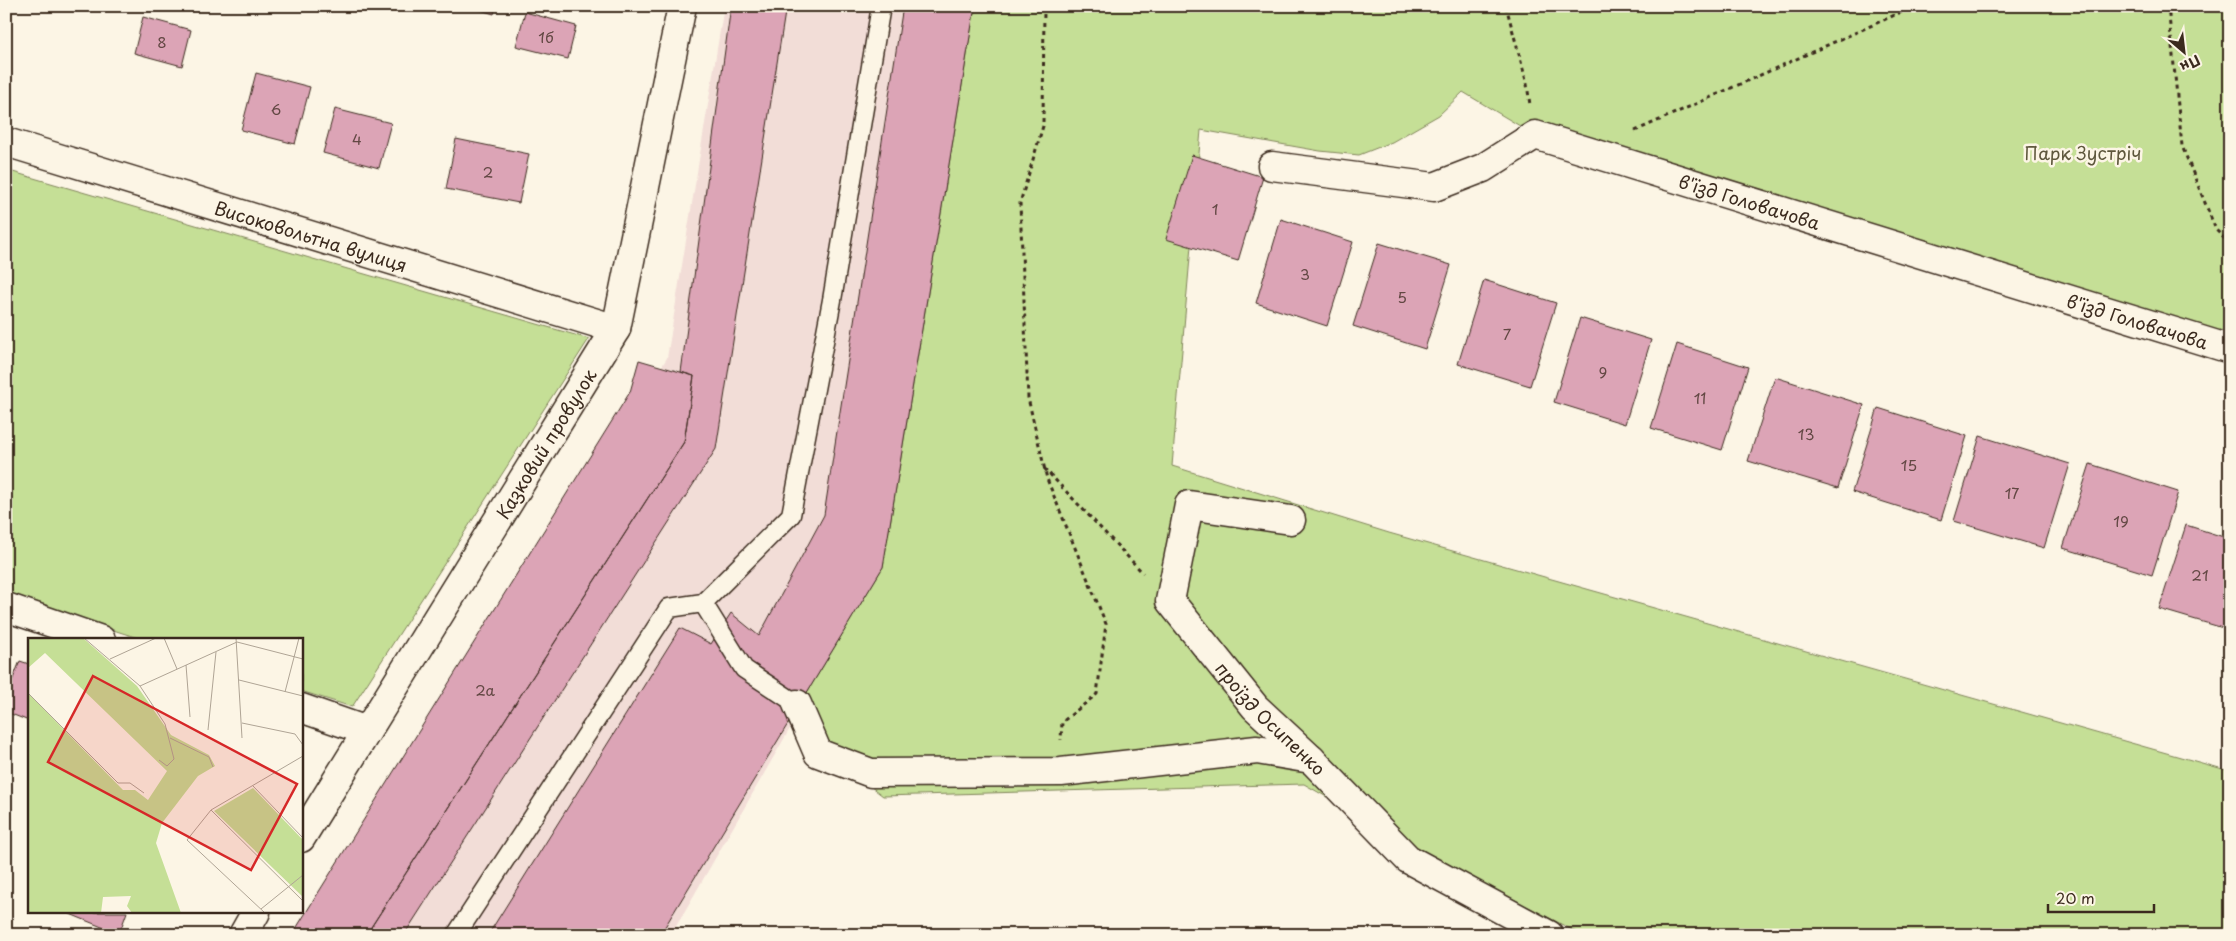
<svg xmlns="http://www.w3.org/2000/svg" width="2236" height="941" font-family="'Playpen Sans',sans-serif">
<rect width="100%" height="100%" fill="#fcf5e5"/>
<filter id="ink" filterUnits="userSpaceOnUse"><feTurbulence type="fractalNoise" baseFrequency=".02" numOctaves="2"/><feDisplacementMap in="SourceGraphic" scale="10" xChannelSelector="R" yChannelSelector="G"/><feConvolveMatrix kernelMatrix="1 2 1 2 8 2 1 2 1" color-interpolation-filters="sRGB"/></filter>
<g filter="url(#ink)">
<path fill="#f2ddd7" d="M724,6H975L883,567L671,935H294L667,358Z"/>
<path fill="#c5df96" stroke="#80845a" d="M975,6H2230V349L1535,135L1463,92L1439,115L1392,142L1359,155L1320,151L1201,130L1172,466L1389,533L2230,771V935H1582L1416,848L1304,784L883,796L788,724L883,567Z
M6,170L589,339L352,707L301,691V640H144L6,595Z"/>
<path fill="#dca4b6" stroke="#3b2a1e" d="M467,6H496L494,14Z
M731,6H786L716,449L404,935H366L684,442L694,376L681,372Z
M903,6H975L883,567L660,935H488L680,628L711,644L731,613L759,636L824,515Z
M525,12L576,26L568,59L516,46Z
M143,17L191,30L182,66L134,53Z
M256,73L310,87L295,144L241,130Z
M335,109L391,123L379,168L323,153Z
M456,139L529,154L519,203L446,189Z
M1192,155L1263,177L1238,261L1166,239Z
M1281,219L1353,242L1327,326L1256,303Z
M1379,243L1451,265L1425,349L1353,326Z
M1484,280L1556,303L1530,386L1458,364Z
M1580,318L1651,340L1625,424L1554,402Z
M1677,344L1748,367L1722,450L1651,428Z
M639,360L694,376L684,442L366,935H292L630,392Z
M1775,377L1864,405L1838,488L1748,461Z
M1878,408L1967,436L1941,520L1852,492Z
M1980,436L2070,464L2044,548L1954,521Z
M2090,464L2178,492L2152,575L2063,548Z
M2186,525L2230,539V630L2159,609Z
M20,661L29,664V721L6,712V696Z
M70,912H127L119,934L70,914Z"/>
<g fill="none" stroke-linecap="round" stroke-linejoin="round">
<defs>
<path id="service" d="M703,603L744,669L797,704
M456,935L669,608L703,603L791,515L832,300L881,6"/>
<g id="minor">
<path id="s1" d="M6,142L616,329"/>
<path id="s2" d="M1272,166L1434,187L1483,168L1535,135L2230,349"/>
<path id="s3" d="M1291,520L1189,505L1170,601L1255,707L1311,759L1408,859L1549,935"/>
<path d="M6,607L101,640"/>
<path d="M797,704L818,753L871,773L1061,772L1257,750L1311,759"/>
<path d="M301,708L367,731"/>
<path id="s4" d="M301,838L616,329L682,6"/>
<path d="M243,935L256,912"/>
</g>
</defs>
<use href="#service" stroke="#3b2a1e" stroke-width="21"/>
<use href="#minor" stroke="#3b2a1e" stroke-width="31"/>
<path stroke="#3b2a1e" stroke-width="3" stroke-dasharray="4 4" stroke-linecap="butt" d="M1044,6L1043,126L1020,203L1028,398L1047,479L1106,624L1097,694L1062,722L1061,740
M1506,6L1527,84L1530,105
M2168,6L2182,146L2216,230L2230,244
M1635,131L1915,6
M1044,468L1143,573"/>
<use href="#service" stroke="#fcf5e5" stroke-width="18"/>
<use href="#minor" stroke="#fcf5e5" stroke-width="28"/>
</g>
</g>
<g text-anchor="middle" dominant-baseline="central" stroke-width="5" stroke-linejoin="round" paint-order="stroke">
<g font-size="15" fill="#634844">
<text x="546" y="36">1б</text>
<text x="162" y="41">8</text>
<text x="276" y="108">6</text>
<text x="357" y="138">4</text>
<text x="488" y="171">2</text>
<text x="1215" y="208">1</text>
<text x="1305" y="273">3</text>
<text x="1402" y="296">5</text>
<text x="1507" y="333">7</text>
<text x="1603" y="371">9</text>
<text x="1700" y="397">11</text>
<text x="1806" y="433">13</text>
<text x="1909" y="464">15</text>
<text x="2012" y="492">17</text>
<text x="2121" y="520">19</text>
<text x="2200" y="574">21</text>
<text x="485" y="689">2а</text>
</g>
<g font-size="18" fill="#5e573c" stroke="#fcf5e5">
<text x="2083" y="152">Парк Зустріч</text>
</g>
<g font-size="18" fill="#3b2a1e" stroke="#fcf5e5">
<text stroke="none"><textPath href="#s2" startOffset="502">в'їзд Головачова</textPath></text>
<text stroke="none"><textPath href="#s1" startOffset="319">Високовольтна вулиця</textPath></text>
<text stroke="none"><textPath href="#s2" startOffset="908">в'їзд Головачова</textPath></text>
<text stroke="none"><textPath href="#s4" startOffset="464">Казковий провулок</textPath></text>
<text stroke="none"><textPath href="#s3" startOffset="356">проїзд Осипенко</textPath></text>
</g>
</g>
<g transform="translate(28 638)">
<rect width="275" height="275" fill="#fcf5e5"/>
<path d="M0,0H55L109,48L143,97L181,117L187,128L170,138L134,185L128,205L153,275H104L99,268L103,258L75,259L73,275H0V55L95,152H107L120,162L139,133L17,15L0,30ZM225,150L275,202V259L186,173Z" fill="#c5df96"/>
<path fill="none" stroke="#afa495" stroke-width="1" d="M56,0L112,48L137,86L146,121L139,128L131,122M136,0L149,31M208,0L214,100M82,21L128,0M158,27L162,79M211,42L275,58M112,48L209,4L275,21M257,54L271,0M0,55L90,145H102L116,155M214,85L267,96L275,107M180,92L188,14M142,100L181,119L185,129M225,148L275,200M183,172L275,263M233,271L275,237M237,275L159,202L183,172L275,118"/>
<path fill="#d62828" fill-opacity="0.15" stroke="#d62828" stroke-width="2.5" d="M65,38L269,146L223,232L20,124Z"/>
<rect width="275" height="275" fill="none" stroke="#3b2a1e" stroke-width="2.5"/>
</g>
<rect width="2236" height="941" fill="none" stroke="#fcf5e5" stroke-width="25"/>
<rect x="12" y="12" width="2211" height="916" fill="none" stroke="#3b2a1e" stroke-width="2" filter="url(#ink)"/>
<g transform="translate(2184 52) rotate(152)" stroke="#fcf5e5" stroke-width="4" paint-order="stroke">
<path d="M0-4L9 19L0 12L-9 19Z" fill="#3b2a1e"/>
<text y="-8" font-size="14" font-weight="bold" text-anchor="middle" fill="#3b2a1e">Пн</text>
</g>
<path d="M2048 904v8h106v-8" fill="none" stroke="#3b2a1e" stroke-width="2.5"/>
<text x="2056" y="904" font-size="15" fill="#3b2a1e" stroke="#fcf5e5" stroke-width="4" paint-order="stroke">20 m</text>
</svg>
